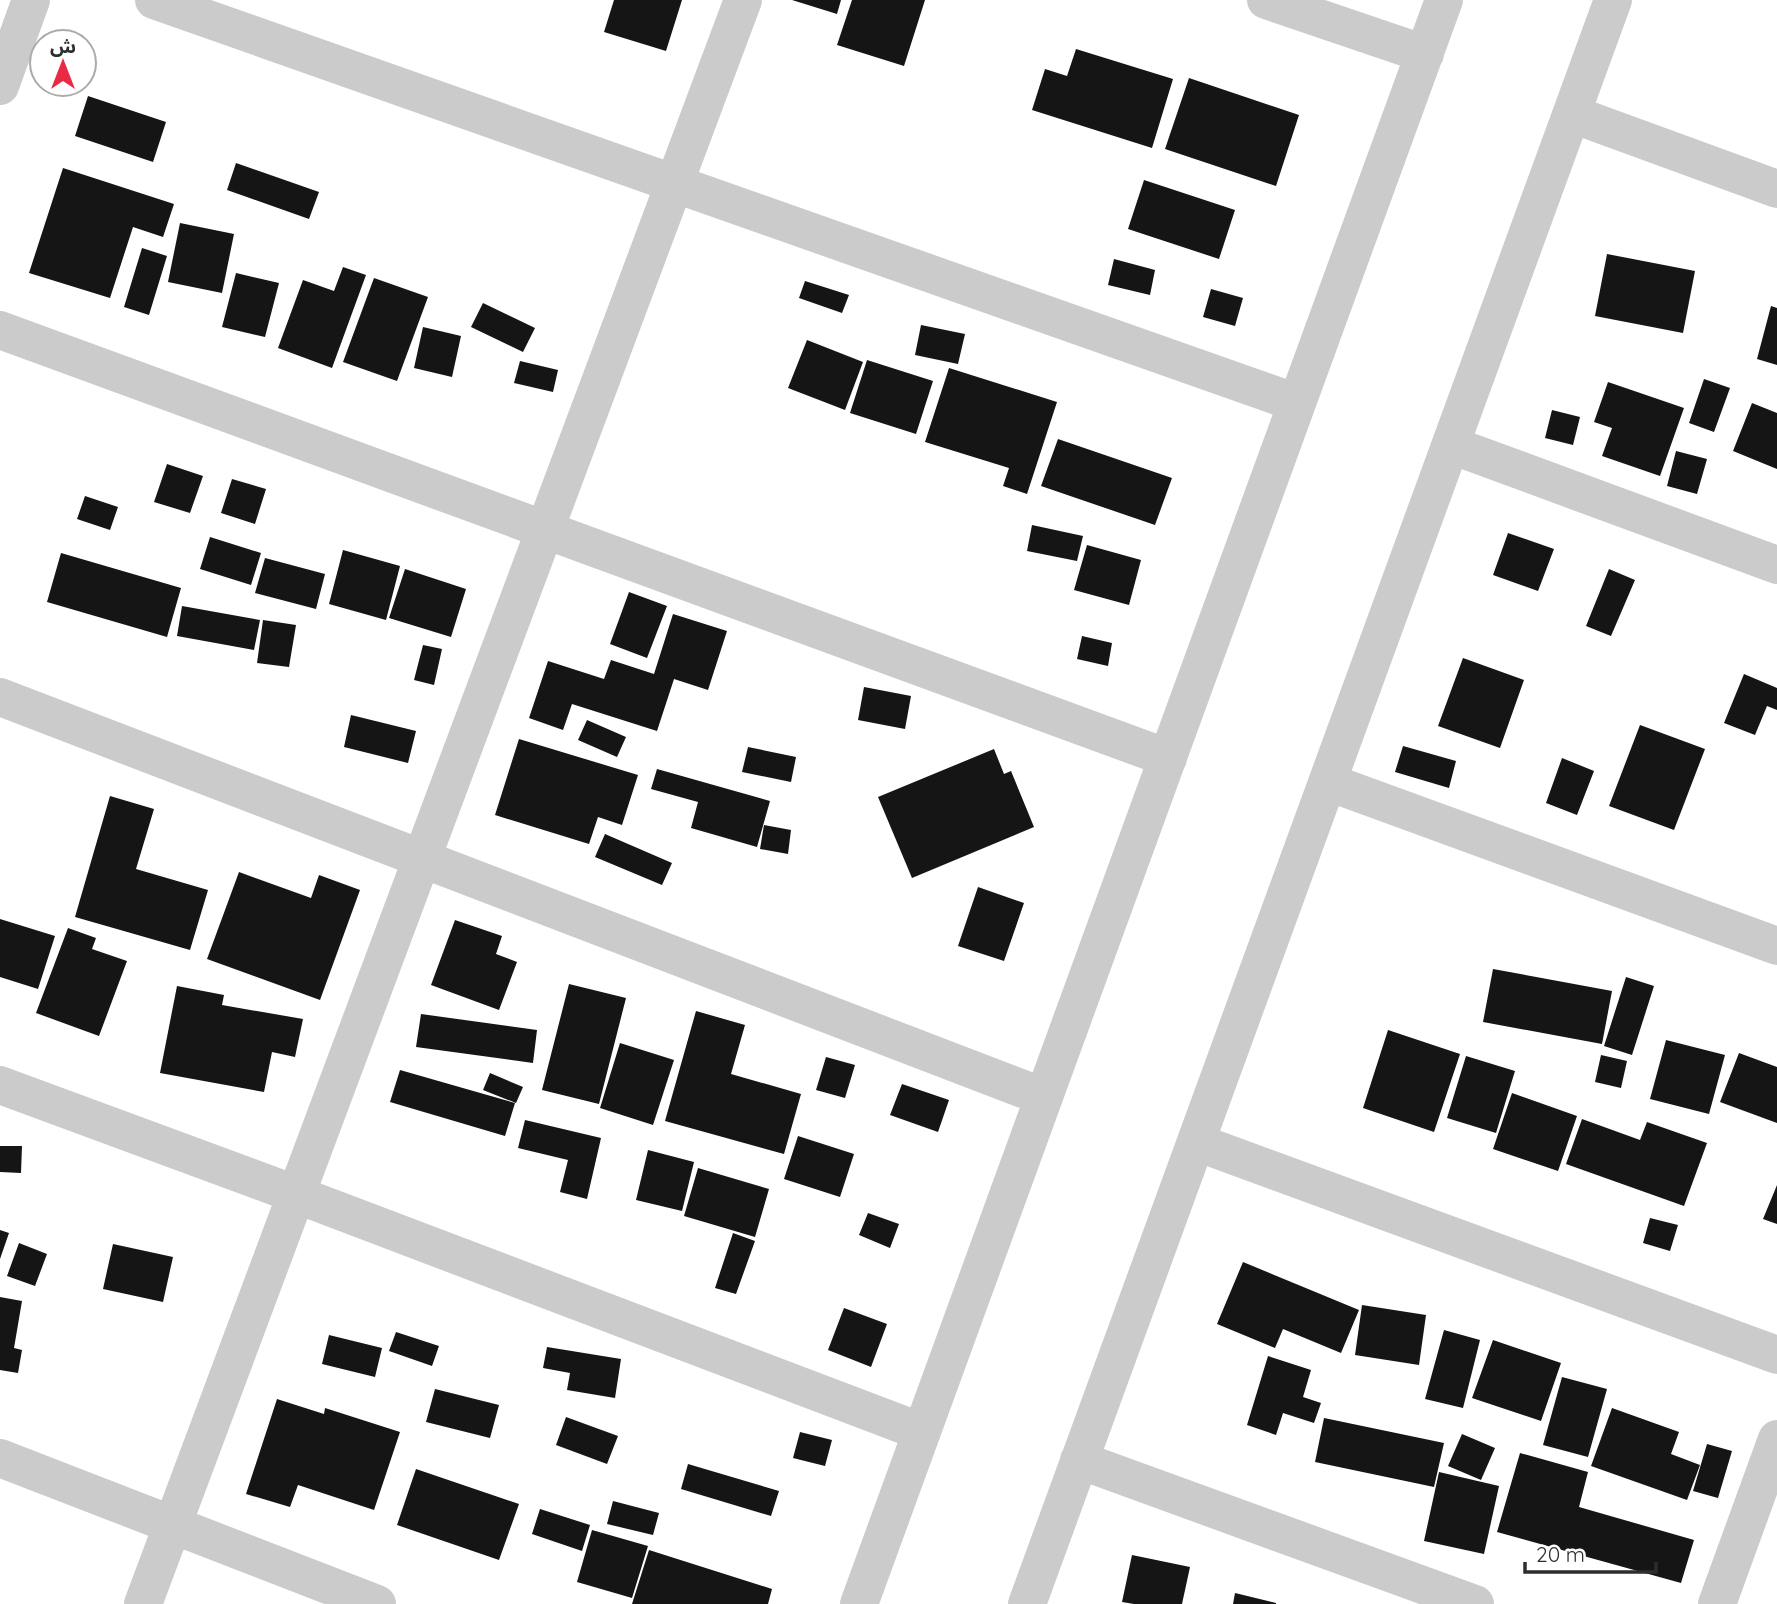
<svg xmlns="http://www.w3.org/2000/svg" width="1777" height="1604" font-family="Quicksand,'Noto Sans Arabic',sans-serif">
<rect width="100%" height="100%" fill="#fff"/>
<path fill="#151515" d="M614,0H682L666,51L604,32Z
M792,0H841L837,14Z
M852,0H925L904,66L837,45Z
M1076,49L1173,79L1152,148L1032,110L1045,69L1067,76Z
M1189,78L1299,115L1276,186L1165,149Z
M88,96L166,122L153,162L75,136Z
M236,163L319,192L309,219L227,190Z
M63,168L174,204L163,237L133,227L110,298L29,273Z
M1144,180L1235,210L1219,259L1128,229Z
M180,223L234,234L222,293L168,282Z
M142,248L167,256L149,315L124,307Z
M1607,254L1695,271L1683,333L1595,316Z
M1114,259L1155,270L1150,295L1108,285Z
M343,267L366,275L332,368L278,348L303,280L334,291Z
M236,273L279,283L265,337L222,327Z
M374,278L428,297L397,381L343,362Z
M805,281L849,295L842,313L799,298Z
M1211,289L1243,298L1235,326L1203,317Z
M483,303L535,328L523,352L471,327Z
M1771,306L1777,308V365L1757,359Z
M921,325L965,334L958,364L915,355Z
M423,327L461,336L452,377L414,368Z
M807,340L863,362L845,410L788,388Z
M867,360L933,381L916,434L850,413Z
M520,361L558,370L553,392L514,383Z
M949,368L1057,402L1027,494L1003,486L1009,468L925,442Z
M1704,379L1730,388L1714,432L1689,423Z
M1608,382L1684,408L1660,476L1602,456L1612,428L1594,422Z
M1752,403L1777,413V469L1733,451Z
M1552,410L1580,417L1573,445L1545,438Z
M1058,439L1172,478L1155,525L1041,486Z
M1676,451L1707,459L1697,494L1667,486Z
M167,464L203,476L190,513L154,502Z
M232,479L266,489L255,524L221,513Z
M85,496L118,507L110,530L77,519Z
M1032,525L1083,536L1077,561L1027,551Z
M1508,533L1554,549L1538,591L1493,575Z
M210,537L261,553L251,585L200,569Z
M1087,545L1141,560L1129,605L1074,590Z
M343,550L400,566L386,620L329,604Z
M61,553L181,588L167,637L47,602Z
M265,558L325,574L316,609L255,593Z
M405,569L466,589L451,637L389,618Z
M1609,569L1635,580L1611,636L1586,626Z
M629,592L667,606L647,658L610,644Z
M182,606L260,620L254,650L177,636Z
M673,614L727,631L708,690L674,679L657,731L572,704L563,730L529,718L548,661L604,679L611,660L654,674Z
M263,620L296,625L289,667L257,663Z
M1082,636L1112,643L1108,666L1077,659Z
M423,645L442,649L434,685L414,680Z
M1463,658L1524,680L1500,748L1438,726Z
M1744,674L1777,688V710L1767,706L1755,735L1724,723Z
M864,687L911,696L905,729L858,720Z
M351,715L416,731L408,763L344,747Z
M587,720L626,737L617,757L578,740Z
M1640,725L1705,749L1674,830L1609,806Z
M519,739L638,775L622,825L598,817L589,844L495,815Z
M1403,746L1456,761L1449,788L1395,772Z
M748,747L796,757L791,782L742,772Z
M994,749L1004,774L1011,771L1034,827L912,878L878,797Z
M1562,758L1594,771L1577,815L1546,803Z
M657,769L770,801L757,847L691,828L698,802L651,789Z
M110,796L154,809L136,869L208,890L190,950L75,917Z
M764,825L791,830L788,854L760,849Z
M605,834L672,863L662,885L595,857Z
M239,872L311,898L319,875L360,890L320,1000L207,959Z
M978,887L1024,903L1004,961L958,946Z
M0,919L55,936L38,989L0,977Z
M455,920L502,936L496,954L517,962L499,1010L431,985Z
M68,928L96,938L92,949L127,961L99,1036L36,1013Z
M1493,969L1612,991L1602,1044L1483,1022Z
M1626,977L1654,986L1632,1055L1604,1046Z
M569,984L626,998L599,1104L542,1090Z
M177,986L224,995L222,1005L303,1019L295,1057L272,1052L264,1092L160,1073Z
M696,1011L745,1025L731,1074L801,1094L784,1154L665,1121Z
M421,1014L537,1030L533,1063L416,1047Z
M1388,1030L1460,1054L1434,1132L1363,1108Z
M1666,1040L1725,1055L1709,1114L1650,1099Z
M620,1043L674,1060L653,1125L600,1108Z
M1739,1053L1777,1067V1123L1720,1102Z
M1601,1055L1627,1061L1621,1088L1595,1082Z
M1466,1056L1515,1071L1496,1133L1447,1118Z
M826,1057L855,1065L845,1098L816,1090Z
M400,1070L515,1103L505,1136L390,1102Z
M490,1073L523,1087L516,1103L483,1090Z
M902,1084L949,1100L938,1132L890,1115Z
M1512,1093L1577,1116L1558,1171L1493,1149Z
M1582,1119L1640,1140L1647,1122L1707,1143L1684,1206L1566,1164Z
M525,1120L601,1138L587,1199L560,1192L568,1160L518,1148Z
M798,1136L854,1154L840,1197L784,1179Z
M0,1146H22L21,1173L0,1172Z
M648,1150L694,1162L682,1211L636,1200Z
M698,1168L769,1189L755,1237L684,1216Z
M1777,1185V1224L1763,1219Z
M868,1213L899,1224L890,1248L859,1235Z
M1650,1218L1678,1225L1670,1251L1643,1243Z
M0,1230L9,1233L0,1259Z
M733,1233L755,1241L736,1294L715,1288Z
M19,1243L47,1254L35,1286L7,1276Z
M113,1244L173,1257L163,1302L103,1289Z
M1243,1262L1359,1310L1341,1353L1283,1329L1275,1348L1217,1324Z
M0,1297L22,1301L14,1348L22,1350L18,1373L0,1370Z
M1362,1305L1426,1315L1419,1365L1355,1355Z
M844,1308L887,1324L871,1367L828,1350Z
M1444,1330L1480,1340L1463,1408L1425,1399Z
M396,1332L439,1346L432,1366L389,1351Z
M329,1335L382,1348L375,1377L322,1364Z
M1493,1340L1561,1363L1541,1421L1472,1398Z
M547,1347L621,1359L615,1398L567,1390L570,1373L543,1368Z
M1268,1356L1311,1370L1303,1397L1321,1403L1314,1423L1283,1413L1276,1435L1247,1425Z
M1562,1377L1607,1389L1588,1457L1543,1445Z
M435,1389L499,1405L490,1438L426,1422Z
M277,1399L324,1414L325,1408L400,1432L374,1510L298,1485L290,1507L246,1494Z
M1612,1408L1679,1432L1671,1454L1700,1465L1687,1500L1591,1466Z
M566,1417L618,1436L607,1464L556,1445Z
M1324,1418L1444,1443L1434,1487L1315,1462Z
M800,1432L832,1440L825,1466L793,1458Z
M1462,1434L1495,1448L1481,1480L1448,1466Z
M1707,1444L1732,1451L1718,1498L1693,1491Z
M1520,1453L1588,1472L1579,1507L1694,1540L1681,1583L1497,1532Z
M688,1464L779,1491L771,1516L681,1489Z
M416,1469L519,1504L499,1560L397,1525Z
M1439,1472L1499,1486L1484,1554L1424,1541Z
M613,1501L659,1513L653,1535L607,1524Z
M540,1509L590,1525L582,1551L532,1534Z
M592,1530L648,1546L632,1598L577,1582Z
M649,1550L772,1589L768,1604H632Z
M1132,1555L1190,1567L1182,1604H1134L1122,1602Z
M1235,1593L1276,1603V1604H1233Z"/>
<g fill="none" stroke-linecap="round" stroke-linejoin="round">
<path stroke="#cbcbcb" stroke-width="38" d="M154,0L1297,403
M1266,0L1425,54
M0,86L31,0
M1572,114L1777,189
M0,330L1168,758
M1451,445L1777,565
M0,697L1044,1097
M1328,782L1777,946
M0,1085L295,1194L922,1432
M1196,1142L1777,1355
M0,1458L377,1604
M1079,1460L1475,1604
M143,1604L743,0
M859,1604L1444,0
M1027,1604L1613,0
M1717,1604L1777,1439"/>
</g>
<g transform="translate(63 63)"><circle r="33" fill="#ffffff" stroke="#ababab" stroke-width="2"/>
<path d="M0-5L12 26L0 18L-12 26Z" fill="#ea2a42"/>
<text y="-10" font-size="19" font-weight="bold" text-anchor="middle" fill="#2e2e2e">ش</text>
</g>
<path d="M1525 1562v10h131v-10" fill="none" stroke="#2e2e2e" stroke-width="3.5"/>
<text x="1536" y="1562" font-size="21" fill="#2e2e2e" stroke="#ffffff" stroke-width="5" paint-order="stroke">20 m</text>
</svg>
